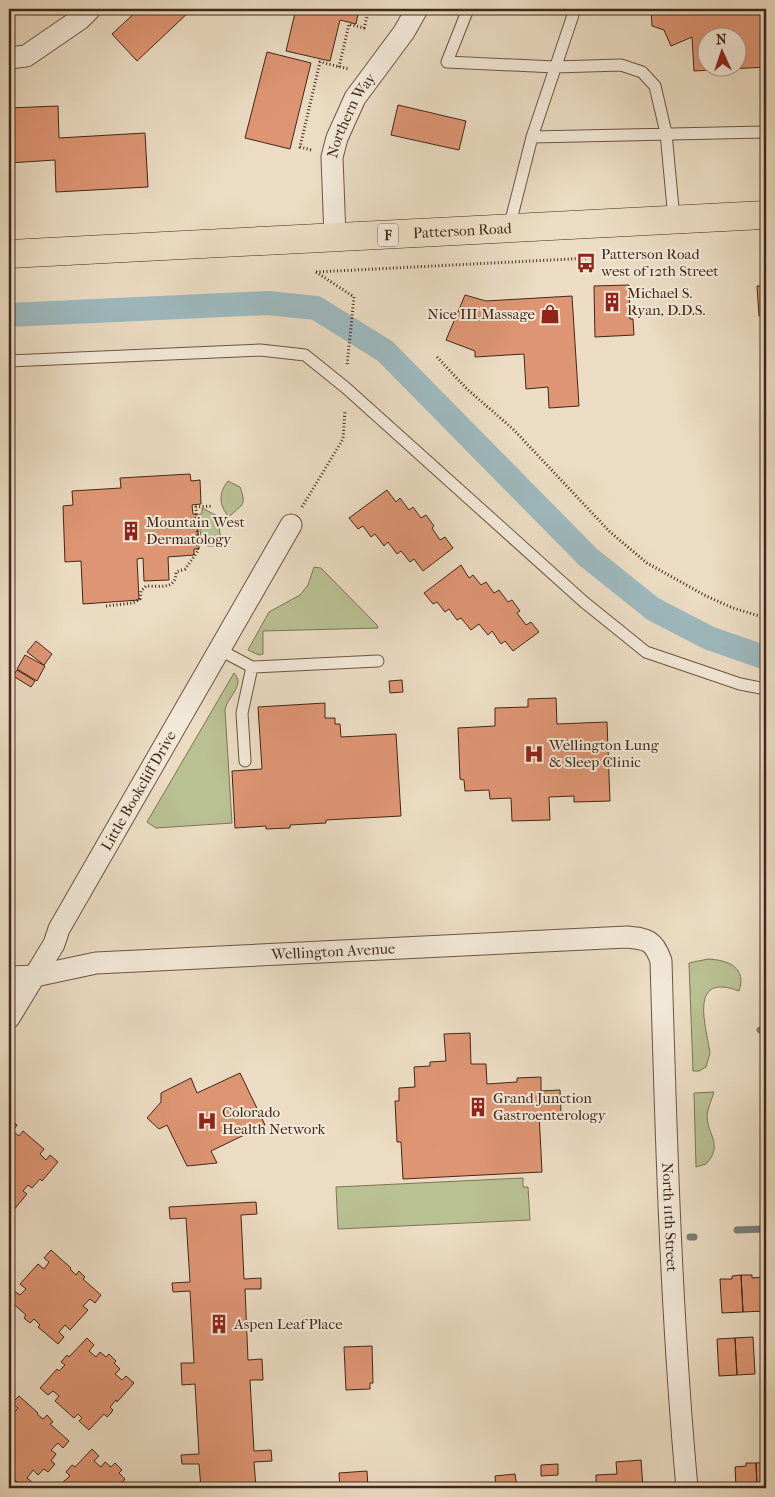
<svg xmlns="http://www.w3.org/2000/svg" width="775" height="1497" font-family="'IM FELL French Canon',serif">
<rect width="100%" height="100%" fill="#ebdcc3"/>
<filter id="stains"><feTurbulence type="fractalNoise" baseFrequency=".004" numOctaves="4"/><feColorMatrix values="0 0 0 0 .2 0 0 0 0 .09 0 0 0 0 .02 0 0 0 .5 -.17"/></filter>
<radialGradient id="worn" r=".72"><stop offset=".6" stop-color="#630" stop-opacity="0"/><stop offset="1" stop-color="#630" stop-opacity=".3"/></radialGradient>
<path fill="#b9c092" stroke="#7e7455" d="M228,481L240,487C248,507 240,505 229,517C219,506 218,493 228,481Z
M202,508L223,519L219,527L221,540L214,546H207L201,537L198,515L202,513Z
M314,567L321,568L377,625L378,628L263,631V654L259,655L248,650L269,612L300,595L308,585Z
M234,673C246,685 227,697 225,710L232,823L156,828L147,822Z
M708,959C729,960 747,968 739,991C688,972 706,1025 710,1053L706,1067L699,1071H693L689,963Z
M714,1092C712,1099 708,1107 707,1115C707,1135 724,1145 706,1164L696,1167L694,1093Z
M523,1178V1187H528L530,1220L338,1229L336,1187Z"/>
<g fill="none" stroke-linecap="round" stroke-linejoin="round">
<path stroke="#797f7c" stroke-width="7" d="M760,1030L766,1028
M737,1230L766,1229
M690,1237H694"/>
<path stroke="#9db9be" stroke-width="24" d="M9,315L268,303L316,308L385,351L588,557L653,609L709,638L766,658"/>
</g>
<path fill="#de9573" stroke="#422718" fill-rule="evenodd" d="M139,9H192L137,61L112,34Z
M296,9L312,11L313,9H359L356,24L340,20L330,61L286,51Z
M651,9H766V67L694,71L692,37L671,46L664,30L652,26ZM708,38H738V68H708Z
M267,52L311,63L290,149L245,138Z
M398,105L466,121L459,150L391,135Z
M58,106L59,138L145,133L148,187L56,192L55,160L9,163V108Z
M629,285L630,319H633L634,335L595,337L594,286Z
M757,286H766V315L759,316Z
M465,295L486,301L572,296L579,406L549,408L548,387L526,389L524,354L475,357V351L446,340Z
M190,474L191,481L200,480L201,504L192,505L193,514H197L199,549H194V555L168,557L169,580L144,581L143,558L137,559L139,600L83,604L81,561L65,562L63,506L73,505L72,491L121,488L120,478Z
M387,490L396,502L400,498L409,510L413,507L421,518L426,515L434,526L432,528L440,540L445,537L453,548L423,571L414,559L410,562L401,551L397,554L388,542L384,546L375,534L371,537L363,526L358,529L349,518Z
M461,565L469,578L473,575L481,585L486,582L494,593L499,590L508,602L512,600L520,611L517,613L526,625L531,622L539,632L513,651L505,641L501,644L492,631L488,635L479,624L471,630L461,618L457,620L449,609L445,612L437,602L433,604L424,593Z
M36,641L52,654L44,665L27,652Z
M25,655L45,666L37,681L17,669Z
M17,670L35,681L31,687L13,676Z
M402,680L403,692L390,693L389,681Z
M556,698L557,724L607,722L610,801L574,802V796L549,797L550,820L512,821L511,798L490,799L489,790L465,791L464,780L460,779L458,728L495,726V708L528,707V699Z
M325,703V718H335V724H340L341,737L396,734L401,816L326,820V823L290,825V828L266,829V826L235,828L232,771L262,769L258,707Z
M470,1033L471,1064H486L487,1084L517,1082V1078L541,1077V1091L560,1090L561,1113H539L542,1172L403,1179L401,1142H397L395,1101H399V1088L415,1087L414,1067L430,1066V1062L446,1061L444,1034Z
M240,1073L265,1125L211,1151L217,1163L187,1166L167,1125L159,1129L147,1118L161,1102V1093L191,1078L197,1093Z
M10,1118L17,1125L13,1131L19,1136L23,1131L44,1149L40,1154L46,1160L50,1155L58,1162L42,1181L40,1179L32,1188L28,1185L23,1191L27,1194L12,1212L9,1209Z
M256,1202L257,1214L241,1215L244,1279L261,1278V1289H245L248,1360L262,1359L263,1380H250L254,1451L271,1450L272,1461L254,1462L256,1488H201L199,1464H182L181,1455L199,1454L195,1384L182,1385L181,1363H194L190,1291L173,1292L172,1283L190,1282L186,1218L170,1219L169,1207Z
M51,1250L71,1268L70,1269L76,1275L79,1271L85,1277L83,1279L101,1295L95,1303L90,1299L83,1306L88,1310L70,1330L65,1325L59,1332L64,1337L58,1344L38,1327L40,1325L34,1319L30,1323L24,1318L26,1315L9,1300L14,1291L20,1295L26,1289L20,1284L38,1264L44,1269L49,1262L44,1258Z
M741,1275L743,1312L722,1313L720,1279H732V1276Z
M741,1275H752V1278L763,1277L764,1311L743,1312Z
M753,1337L755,1374L737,1375L735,1338Z
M87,1338L94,1345L89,1351L96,1357L100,1352L106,1357L109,1354L116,1361L114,1363L120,1369L115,1374L122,1380L126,1376L134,1383L117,1402L116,1400L110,1407L113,1410L111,1413L107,1417L104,1414L89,1430L79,1421L82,1418L78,1414L74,1418L55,1401L59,1396L53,1391L48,1395L40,1388L57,1369L59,1371L65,1365L61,1362L67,1355L69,1357Z
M735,1338L737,1375L719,1376L717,1339Z
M372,1346L373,1383H370V1389L346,1390L344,1347Z
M19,1396L38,1413L37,1414L43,1419L47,1415L53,1422L50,1424L69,1441L63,1448L58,1443L51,1450L56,1454L51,1461L55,1464L48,1472L44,1469L38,1475L33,1470L27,1478L32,1482L27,1488H24L9,1475V1412L12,1415L18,1408L12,1403Z
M92,1449L99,1456L94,1461L101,1467L105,1462L111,1467L115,1463L122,1470L119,1473L125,1479L120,1485L124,1488H56L70,1476L66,1472L72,1465L75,1467Z
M641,1460L643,1488H596V1475L617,1474L616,1462Z
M766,1462V1488H757L756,1463Z
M746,1463H756L757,1488H736L735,1467L746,1466Z
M558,1464V1475L541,1476V1465Z
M367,1471L368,1488H340L339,1473Z
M515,1474L517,1488H496L495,1476Z"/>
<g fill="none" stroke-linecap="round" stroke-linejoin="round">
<defs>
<path id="lane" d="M468,9L447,62L555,67L621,65L642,72L655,86L666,133L674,219
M532,137L766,132
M509,228L532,137L575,9
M9,361L260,350L305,355L346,388L584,602L646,652L740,684L766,689
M220,650L252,667L378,661
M245,761L242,713L252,667"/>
<g id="street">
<path d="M9,58L26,56L80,19L90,9"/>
<path id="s1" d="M335,237L332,157L337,138L355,98L404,32L417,9"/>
<path id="s2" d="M9,977L35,976L96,963L627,937C647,939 654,940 661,961C666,1137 671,1313 687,1488"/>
<path id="s3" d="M9,1018L54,944L59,929L291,525"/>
</g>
<g id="primary">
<path id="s4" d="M9,254L766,215"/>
</g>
</defs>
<use href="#lane" stroke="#6c5443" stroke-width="13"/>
<use href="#street" stroke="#6c5443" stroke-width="23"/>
<use href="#primary" stroke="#422718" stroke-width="29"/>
<path stroke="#422718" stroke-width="3" stroke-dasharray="1 2.5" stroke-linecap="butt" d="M339,67L349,24L364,28L369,9
M311,150L300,147L320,62L349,69
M316,272L354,297L347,366
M316,272L590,258
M437,357L467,389L513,429L610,532L647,563L706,596L733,608L766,618
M302,507L343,439L345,410
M106,606L133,603L140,599L141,591L146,586C160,586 176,590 176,572L185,569L198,551L196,507L213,506"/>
<use href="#lane" stroke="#f2e8d8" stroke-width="11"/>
<use href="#street" stroke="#f2e8d8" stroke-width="21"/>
<use href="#primary" stroke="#ebdcc3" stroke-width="28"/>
</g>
<defs>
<symbol id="bus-bare" viewBox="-9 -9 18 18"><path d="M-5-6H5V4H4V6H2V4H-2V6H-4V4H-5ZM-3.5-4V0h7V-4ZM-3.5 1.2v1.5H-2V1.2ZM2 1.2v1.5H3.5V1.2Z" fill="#8f2418" stroke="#f2e8d8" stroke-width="2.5" paint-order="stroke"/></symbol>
<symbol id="building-bare" viewBox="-9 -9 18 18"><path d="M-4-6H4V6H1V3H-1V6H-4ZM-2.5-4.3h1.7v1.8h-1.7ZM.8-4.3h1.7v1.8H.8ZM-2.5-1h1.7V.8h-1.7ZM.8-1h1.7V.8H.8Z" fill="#8f2418" stroke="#f2e8d8" stroke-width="2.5" paint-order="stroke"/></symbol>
<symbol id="shop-bare" viewBox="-9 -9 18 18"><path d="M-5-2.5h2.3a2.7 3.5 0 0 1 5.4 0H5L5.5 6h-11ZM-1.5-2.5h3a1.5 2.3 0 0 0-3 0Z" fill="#8f2418" stroke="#f2e8d8" stroke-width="2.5" paint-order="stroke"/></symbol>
<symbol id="hospital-bare" viewBox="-9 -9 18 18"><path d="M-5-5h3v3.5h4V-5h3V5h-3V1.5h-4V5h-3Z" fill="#8f2418" stroke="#f2e8d8" stroke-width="2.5" paint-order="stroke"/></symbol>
</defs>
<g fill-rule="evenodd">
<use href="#bus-bare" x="572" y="249" width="28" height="28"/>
<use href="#building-bare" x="598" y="288" width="28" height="28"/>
<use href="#shop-bare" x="536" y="300" width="28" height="28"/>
<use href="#building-bare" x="117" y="517" width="28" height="28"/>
<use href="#hospital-bare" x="520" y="740" width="28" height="28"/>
<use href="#building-bare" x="464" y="1093" width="28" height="28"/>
<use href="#hospital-bare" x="193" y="1107" width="28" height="28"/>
<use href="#building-bare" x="205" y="1310" width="28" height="28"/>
</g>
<g text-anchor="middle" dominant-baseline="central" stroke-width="4" stroke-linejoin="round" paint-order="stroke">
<rect fill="#f2e8d8" stroke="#776152" stroke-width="1" x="378" y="223.5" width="20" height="23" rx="4"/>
<g font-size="14" font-weight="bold" fill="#422718">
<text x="388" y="235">F</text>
</g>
<g font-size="15" fill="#422718" stroke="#f2e8d8">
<text stroke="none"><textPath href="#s1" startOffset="126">Northern Way</textPath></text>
<text stroke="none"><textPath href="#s4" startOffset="454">Patterson Road</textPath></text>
<text stroke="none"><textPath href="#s3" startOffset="262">Little Bookcliff Drive</textPath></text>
<text stroke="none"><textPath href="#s2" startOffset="326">Wellington Avenue</textPath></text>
<text stroke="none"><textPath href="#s2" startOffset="922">North 11th Street</textPath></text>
</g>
<g font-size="15" fill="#422718" stroke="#f2e8d8" text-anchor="start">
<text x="601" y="254">Patterson Road<tspan x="601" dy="17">west of 12th Street</tspan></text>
<text x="627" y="293">Michael S.<tspan x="627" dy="17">Ryan, D.D.S.</tspan></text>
<text x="535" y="314" text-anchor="end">Nice III Massage</text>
<text x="146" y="522">Mountain West<tspan x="146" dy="17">Dermatology</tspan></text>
<text x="549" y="745">Wellington Lung<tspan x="549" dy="17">&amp; Sleep Clinic</tspan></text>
<text x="493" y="1098">Grand Junction<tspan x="493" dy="17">Gastroenterology</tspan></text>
<text x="222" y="1112">Colorado<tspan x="222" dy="17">Health Network</tspan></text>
<text x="234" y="1324">Aspen Leaf Place</text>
</g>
</g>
<rect width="775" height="1497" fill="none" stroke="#ebdcc3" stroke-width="30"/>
<rect x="10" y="10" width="755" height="1477" fill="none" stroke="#422718" stroke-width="2.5"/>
<rect x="15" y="15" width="745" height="1467" fill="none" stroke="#422718"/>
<g transform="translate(722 52) rotate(357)"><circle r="24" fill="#f2e8d8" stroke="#ac9b8b"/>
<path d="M0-4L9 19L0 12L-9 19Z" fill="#8f2418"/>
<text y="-8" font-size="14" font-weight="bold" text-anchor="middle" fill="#422718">N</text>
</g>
<rect width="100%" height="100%" filter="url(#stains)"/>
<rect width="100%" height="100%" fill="url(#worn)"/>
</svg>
